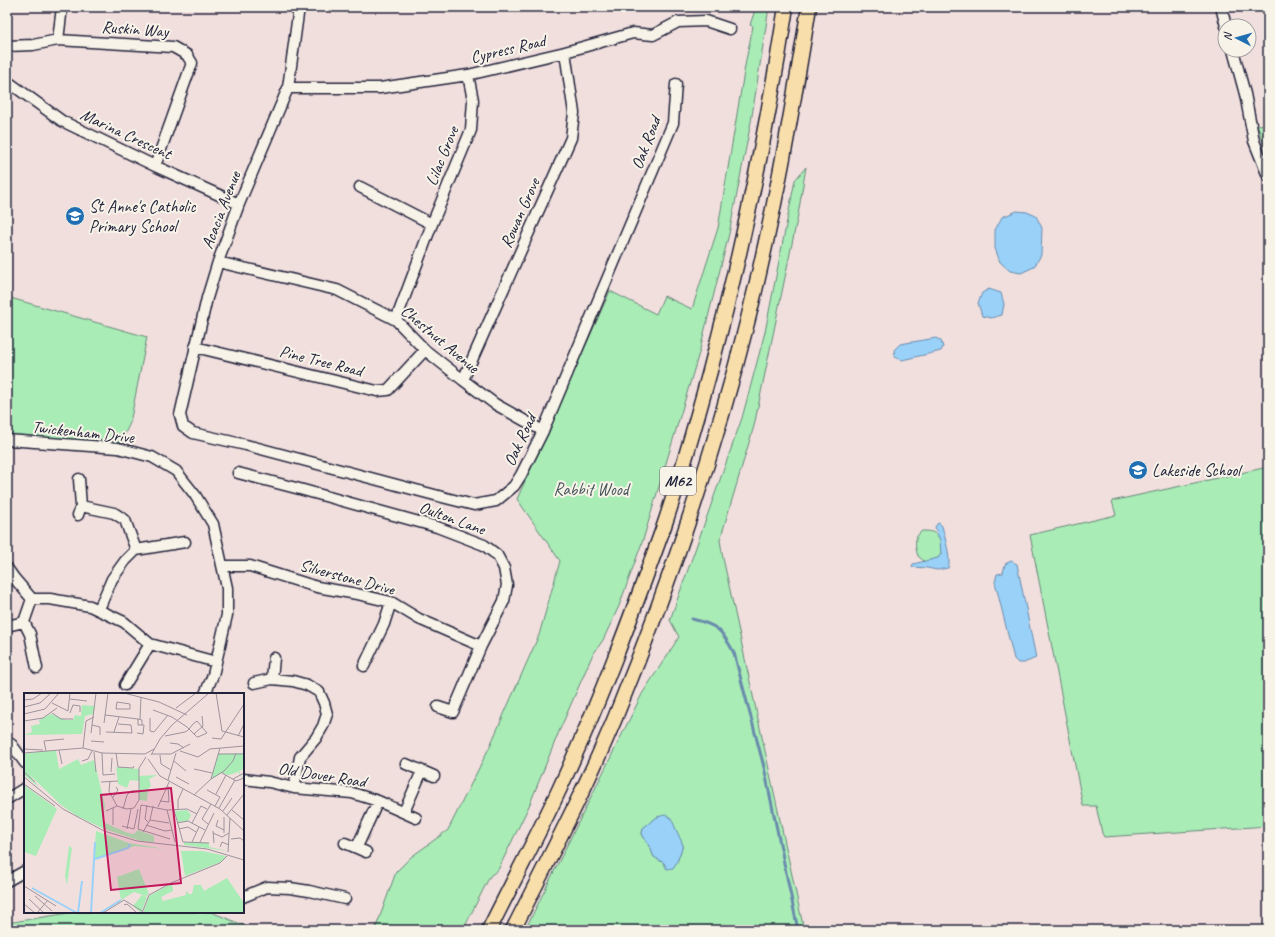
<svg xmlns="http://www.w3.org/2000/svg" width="1275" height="937" font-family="Caveat,sans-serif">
<rect width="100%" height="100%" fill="#f1dfde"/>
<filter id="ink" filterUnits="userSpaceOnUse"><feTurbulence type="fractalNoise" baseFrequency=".025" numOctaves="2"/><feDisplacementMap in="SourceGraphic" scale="8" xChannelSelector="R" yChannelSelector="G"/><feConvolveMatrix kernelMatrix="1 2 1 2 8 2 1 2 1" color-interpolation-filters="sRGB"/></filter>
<g filter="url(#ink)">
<path fill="#a9ecb6" stroke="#668778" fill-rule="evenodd" d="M756,7H769L751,122L729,234L699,353L643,540L619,606L603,640L592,656L558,734L529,806L498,870L490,876L463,930H375L396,872L411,857L448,830L489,748L539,635L560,561L517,499L610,291L656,314L664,296L692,309L718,228L746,60L753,26L750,25Z
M1268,124V155L1257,125Z
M806,167L798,215L754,426L720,540L723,558L804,930H525L642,694L679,637L670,620L742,418L765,332L795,180ZM659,816L683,845L677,862L667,869L664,863L654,857L649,846L642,834L643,828Z
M7,297L147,337L130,423L118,448L7,440Z
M1268,467V826L1104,837L1102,833L1096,806H1083L1030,535L1116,515L1112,501Z
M922,531C927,531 933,531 937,535C942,539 944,554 938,558C935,560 929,560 925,562L918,556C915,547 913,537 922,531Z
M75,912H211L255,930H7V923Z"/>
<path fill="#99d1f8" stroke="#698bac" d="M1017,211L1027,212L1036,216L1042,228L1041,255L1034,267L1021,273L1010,271L1000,262L995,248V230L1002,217Z
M989,289L1001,293L1004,304L1002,315L991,318L982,316L978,303L982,293Z
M936,338L941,341L943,347L941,351L902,360L895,357L894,350L900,344Z
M939,523L942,526C944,535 952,560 948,568L937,570L927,568L912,567L913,564L938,558L941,554L940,540L937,534L935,527L937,524Z
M1011,561L1017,564L1036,658L1024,663H1018L1014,659L995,582L997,574L1003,573L1005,564Z
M666,815L671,818L683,845L677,862L673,868L667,869L664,863L654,857L649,846L642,834L643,828C651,822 655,816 666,815Z"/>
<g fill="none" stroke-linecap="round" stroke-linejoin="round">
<path stroke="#698bac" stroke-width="3" d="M692,619C718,625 722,630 734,653L764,767L798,930"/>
<defs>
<path id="minor" d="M299,7L288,88L239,204L218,262L207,298L180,415L183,426L193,433L246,445L446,498L474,505L496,501L514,486L521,475L543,431L673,123L676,84
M1221,7L1226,26
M58,40L62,7
M7,46L33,45L58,40L173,47L187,55L192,63L155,166
M1233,50L1245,94L1254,141L1268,176
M7,81L62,121L155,166L239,204
M288,88H380L468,75L565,52L633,33L653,35L678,22L706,21L730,29
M360,187L432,224
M218,262L337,290L396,320L425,350L463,380L495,404L543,431
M396,320L432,224L471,130L473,100L468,75
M195,347L377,391L388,390L425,350
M463,380L571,138L574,113L565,52
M7,440L118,448L152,457L176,471L195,495L213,524L227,588V615L213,675L205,694
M238,473L296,488L437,527L484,545L497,555L504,568L507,585L504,601L481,646L453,712L438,707
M81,506L114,513L125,520L136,550
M78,515L81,506L79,479
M223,566H250L317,587L357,594L391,602L419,619L481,646
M7,568L14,578L32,599H50L90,606L124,622L150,644L216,662
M99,609L112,579L125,561L136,550L185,542
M24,622L32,599
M7,626L24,622L30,634L37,668
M364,666L384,624L391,602
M272,679L274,658
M254,683L272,679L293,681L307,685L319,692L324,703L327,714L323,726L316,738L300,757L294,788
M125,685L150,644
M7,741L12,745L25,763
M406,764L434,776
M243,779L269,782L294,788L352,793L378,801L416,818
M7,799L25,788
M404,812L422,771
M345,843L366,852
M357,847L378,801
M7,881L25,871
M243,897L267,887L290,888L309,891L345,899"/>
<path id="highway" d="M489,930C512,883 537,837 559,790C599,704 632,615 664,526C681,476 696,422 710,371C742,251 767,130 786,7
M513,930C548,860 585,790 615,718C668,588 714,455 748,319C774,216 792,112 809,7"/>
</defs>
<use href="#minor" stroke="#22223b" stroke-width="13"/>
<use href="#highway" stroke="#22223b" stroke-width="17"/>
<use href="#minor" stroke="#f7f3e8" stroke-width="10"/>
<use href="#highway" stroke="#f8deab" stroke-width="14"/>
</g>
</g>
<defs>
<symbol id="school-disc" viewBox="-11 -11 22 22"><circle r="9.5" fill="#1f6fb2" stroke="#f7f3e8"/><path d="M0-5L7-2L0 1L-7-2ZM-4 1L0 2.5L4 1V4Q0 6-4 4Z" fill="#fff"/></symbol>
</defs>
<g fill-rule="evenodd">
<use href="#school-disc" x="64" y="205" width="22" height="22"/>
<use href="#school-disc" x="1127" y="459" width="22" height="22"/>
</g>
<g text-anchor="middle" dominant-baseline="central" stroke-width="4" stroke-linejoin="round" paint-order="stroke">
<rect fill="#f7f3e8" stroke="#62616f" stroke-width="1" x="660" y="467" width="36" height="28" rx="3"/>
<g font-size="16" font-weight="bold" fill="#22223b">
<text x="678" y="481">M62</text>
</g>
<g font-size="17" fill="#22223b" stroke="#f7f3e8">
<text transform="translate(135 29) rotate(4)">Ruskin Way</text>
<text transform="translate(508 49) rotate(-13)">Cypress Road</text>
<text transform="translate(126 134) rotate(25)">Marina Crescent</text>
<text transform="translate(646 143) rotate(-69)">Oak Road</text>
<text transform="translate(442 156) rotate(-68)">Lilac Grove</text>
<text transform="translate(221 210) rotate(-69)">Acacia Avenue</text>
<text transform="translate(520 213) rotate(-66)">Rowan Grove</text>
<text transform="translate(440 339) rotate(40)">Chestnut Avenue</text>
<text transform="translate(321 361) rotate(14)">Pine Tree Road</text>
<text transform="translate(83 432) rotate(6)">Twickenham Drive</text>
<text transform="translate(520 440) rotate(-65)">Oak Road</text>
<text transform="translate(452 518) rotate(20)">Oulton Lane</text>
<text transform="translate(347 577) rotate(15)">Silverstone Drive</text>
<text transform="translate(322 775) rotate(9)">Old Dover Road</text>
</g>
<g font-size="17" fill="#22223b" stroke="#f7f3e8" text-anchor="start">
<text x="89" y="206">St Anne's Catholic<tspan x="89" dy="20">Primary School</tspan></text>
<text x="1152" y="470">Lakeside School</text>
</g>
<g font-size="17" fill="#44545a" stroke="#f7f3e8">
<text x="591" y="489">Rabbit Wood</text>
</g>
</g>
<g transform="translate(24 693)">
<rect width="220" height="220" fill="#f1dfde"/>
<path d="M58,12L71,13L69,21L61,23L58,41L0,42L8,39L7,33L16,31L15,27L27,21L42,27H49L51,22L57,23ZM19,58H32L35,76L54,66L57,72L70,67L81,112L79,129L104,140L110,141L114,137L130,143V149L117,148L80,136L53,123L37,112L6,82L15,94L0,82V61ZM220,60V76L215,78L219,86L214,79L205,82L198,80L187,86L194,61ZM91,65L92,74L115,76V83L133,82L125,86L127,93L124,96L123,108L115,107V88L106,87L103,95L94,91ZM0,92L33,116L12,163L0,159ZM163,117L167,122L164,128L154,129L151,118ZM72,138L105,150L141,156L111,153L71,166L69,176ZM160,149L185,150V154L204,158L160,152ZM45,153L48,155L43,192L41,183ZM157,158H178L202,163L197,169L161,183ZM115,176L125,201L122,203L110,199L97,207L93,184ZM203,185L220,210V220H119L125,203L148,190L149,198L137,204L139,208L162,202V198L165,201H168L170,192H177L180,198ZM118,202L123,204L117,220L109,213Z" fill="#a9ecb6"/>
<path fill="none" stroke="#99d1f8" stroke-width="2" d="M71,166L104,155L106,151M8,195L53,220M54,220L58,188M67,220L71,149M76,220L97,207"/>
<path fill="none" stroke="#9e939d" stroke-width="1" d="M100,0L135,9L163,22M192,0L198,38M46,6L63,8M0,7L9,6L18,0M93,9L106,11V16H92ZM28,10L44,18L46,0M0,14L16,10L27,0M152,15L172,0M129,17L148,24L163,34L173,44H174L183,40L173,28L169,31L165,36L163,38L161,39L141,43M28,20L37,26H49M46,20L49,12L56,13V19M0,21L21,16L35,0M81,22L114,26M126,25V38L130,39L144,22M116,26L117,4M0,28L19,25L33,15M80,30L84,0M68,32L76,34V42M198,38L220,44M82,39L108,40L107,32L94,31M90,39L95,24M67,40L72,0M113,40L119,41L120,32H114V26L118,27V32M170,41L179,33L178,23M214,43L220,31M188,45L197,46L220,11M67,48L80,49M146,50L154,51L160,55M59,55L62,28L70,24M0,56L19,57M35,57L38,71M22,58L20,48L40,46M156,58L174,64L186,56L220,53M70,59L72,79M0,60L59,55L78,60L121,61L130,56M78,60L79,82L91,81M92,60L94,74L109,75L110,73M128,61H147L166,51M194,61H220M127,62L136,46L148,32L185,0M136,62L137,71L147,77M124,66L136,83L196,116L220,138M58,68L64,66L68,58M150,68L162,78M170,76L188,80M0,79L11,89M87,79L88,65M198,80L212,88L220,85M0,84L39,116L80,138L113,148L183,156L220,167M152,84L165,91M187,86L196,55M209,86L220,80M144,87L152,60M86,88L85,98L93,113L103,116L110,115L115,107V75L122,64M77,89L94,88M0,91L31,113M183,97L196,104L191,113M192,101L202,82M170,102L187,86L200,78L209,68L212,60M89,104L94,97L92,94M136,108L145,109L144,93M123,112L121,126L124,129M134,114L145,89M89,115V132M195,115L211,87M99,116L103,102L107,98H114M143,117L151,149M150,117L159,149L185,150M154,117V107L159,96M208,117L220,127M82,118L93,113M199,118L208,105M203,122L220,101M126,127L145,130M194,127L192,133L200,137V140M153,130L164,128L181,137M168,130L177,113L183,116M184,131L178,126L187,111M122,132L141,138L148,137M98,133L110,136L114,116M103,136L107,116M155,136L164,134L172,139M200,137V124M189,138L190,150M119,139L126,127L129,113M189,140L198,144L205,140M146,146L114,136L117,112L143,117L163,116L173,121M207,146L216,145L220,148M168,149L175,134M176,149L190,120M196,154L198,149L205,152M204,159L206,125M0,193L32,213M11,203L28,218M5,206L20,220M0,211L11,220M100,212L103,211L113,220M13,220L24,207M79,220L100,207L118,218M118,220L125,202L147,190L196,170L203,163"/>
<path fill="#c2185b" fill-opacity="0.15" stroke="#c2185b" stroke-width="2" d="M147,95L157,190L87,197L77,102Z"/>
<rect width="220" height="220" fill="none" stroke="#22223b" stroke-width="2"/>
</g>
<rect width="1275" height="937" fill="none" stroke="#f7f3e8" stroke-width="24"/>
<rect x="12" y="12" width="1251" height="913" fill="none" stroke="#22223b" stroke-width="1.5" filter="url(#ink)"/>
<g transform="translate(1237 38) rotate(276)"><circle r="19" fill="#f7f3e8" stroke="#a29fa3"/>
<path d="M0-3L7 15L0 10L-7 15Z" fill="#1f6fb2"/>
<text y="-6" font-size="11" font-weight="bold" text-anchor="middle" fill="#22223b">N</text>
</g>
</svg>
